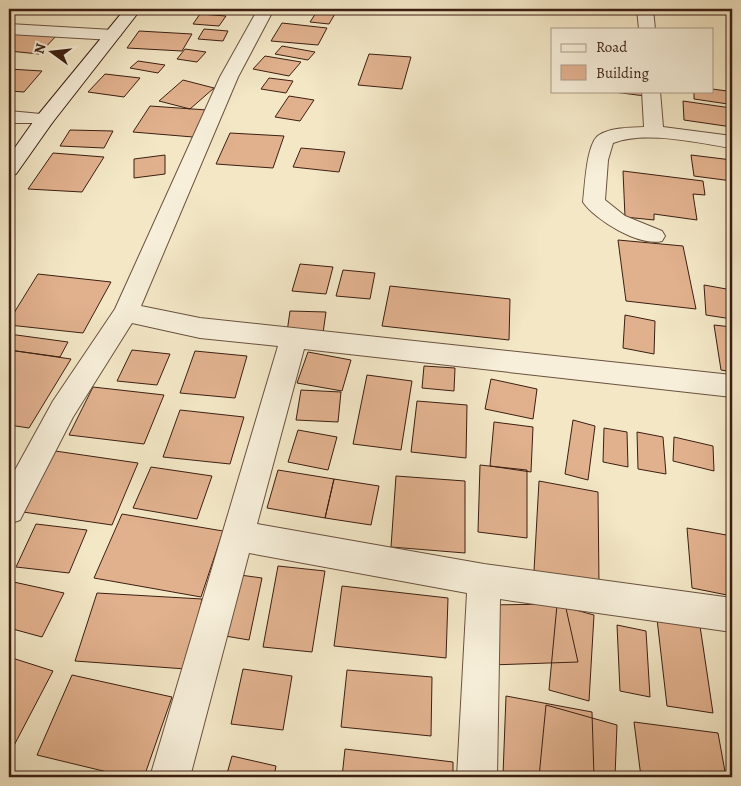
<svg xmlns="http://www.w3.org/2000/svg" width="741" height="786" font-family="Alegreya,serif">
<rect width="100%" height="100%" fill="#f3e7c6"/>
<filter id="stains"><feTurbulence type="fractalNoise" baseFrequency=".004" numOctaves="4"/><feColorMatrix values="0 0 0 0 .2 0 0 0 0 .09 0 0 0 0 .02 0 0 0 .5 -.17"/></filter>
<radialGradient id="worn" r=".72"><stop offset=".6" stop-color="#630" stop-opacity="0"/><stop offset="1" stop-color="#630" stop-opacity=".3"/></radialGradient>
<path fill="#e1b18e" stroke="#3c1f12" d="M318,10L336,12L329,24L310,22Z
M200,14L226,16L219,26L193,24Z
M282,23L327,28L318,45L271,41Z
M204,29L228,31L223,41L198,39Z
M20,30L59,33L39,54L9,51V41Z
M139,31L192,34L182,51L127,48Z
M282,46L315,52L308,60L275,54Z
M185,49L206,52L197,62L177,59Z
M369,54L411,57L402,89L358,85Z
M265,56L301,62L289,76L253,69Z
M138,61L165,65L158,73L130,68Z
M9,69L42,71L24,92L9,91Z
M105,74L140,78L124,97L88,92Z
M269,78L293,81L286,93L261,89Z
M183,80L214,88L190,109L159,101Z
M712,89L727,91L728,104L694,99V91H712Z
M606,91H645V96Z
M289,96L314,100L300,121L275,117Z
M683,101L731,108L732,127L684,120Z
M150,106L207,110L193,137L133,132Z
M70,130L113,131L104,148L60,146Z
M230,133L284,136L273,168L216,164Z
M301,148L345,152L339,172L293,167Z
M53,153L104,157L82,192L28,189Z
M165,155V174L134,178V159Z
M691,155L732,160V181L694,176Z
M623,171L703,181L705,195L693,194L697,220L654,214V220L625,217Z
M618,240L683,246L696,309L626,301Z
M300,264L333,267L326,294L292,291Z
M343,270L375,273L370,299L336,296Z
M38,274L111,282L83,333L9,325V321Z
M704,285L732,290V319L706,315Z
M390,286L510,299L509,340L382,326Z
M290,311L326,312L323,333L287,332Z
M625,315L655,321L654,354L623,348Z
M714,325L732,327V372L721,370Z
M9,334L68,342L60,357L9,350Z
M9,350L71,359L29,428L9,425Z
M132,350L170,354L157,385L117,381Z
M195,351L247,356L235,398L180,393Z
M308,352L351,360L342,391L297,383Z
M424,366L455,368L454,391L422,388Z
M367,375L412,381L401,450L353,444Z
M491,379L537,389L533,419L485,409Z
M93,387L164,395L144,444L69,435Z
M301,390L341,392L338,422L296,420Z
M417,401L467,405L466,458L411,452Z
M180,410L244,417L230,464L163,457Z
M573,420L595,426L588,480L565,474Z
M494,422L533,427L531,472L490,466Z
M604,428L627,432L628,467L603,462Z
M298,430L337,437L328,470L288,462Z
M637,432L663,437L666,474L638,469Z
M674,437L713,446L714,471L673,461Z
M55,451L138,463L112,525L23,512Z
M480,465L527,470V538L478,532Z
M151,467L212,476L197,519L133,508Z
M278,470L334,479L325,518L267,508Z
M396,476L465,481V553L391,547Z
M334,479L379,486L371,525L325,518Z
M539,481L598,492L599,584L534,571Z
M122,514L223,531L201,597L94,578Z
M36,524L87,530L69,573L16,567Z
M687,528L732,536V596L692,588Z
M278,566L325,571L312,652L263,647Z
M240,575L262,578L249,640L225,636Z
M9,581L64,593L42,637L9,628Z
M342,586L448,598L446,658L334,646Z
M97,593L202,599L186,669L75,661Z
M565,604L578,662L491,665L484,605Z
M557,605L594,615L589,701L549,690Z
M657,619L700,626L713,713L667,706Z
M617,625L646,631L650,697L620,691Z
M9,657L53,671L9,755Z
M243,669L292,676L283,730L231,724Z
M347,670L432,677L431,736L341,727Z
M72,675L172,697L144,777H128L37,755Z
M506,696L592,712L594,777H516L503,775Z
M546,705L617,725L615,777H539Z
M634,722L718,733L726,777H641Z
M345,749L453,762V777H342Z
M232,756L276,766L274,777H226Z"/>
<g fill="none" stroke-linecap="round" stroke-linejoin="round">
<defs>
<path id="street" d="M258,9H274L238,77L141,306L200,318L732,375V397L304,349L257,524L484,564L732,598V632L500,599L497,777H457L467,593L249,553L190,777H150L278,346L200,338L132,323L73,417L20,520L9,524V481L53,401L115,309L220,77Z
M637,9H653L655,29H639Z
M9,24L113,30L121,35L113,40L9,34Z
M642,91H660L663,127L732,136V148C698,143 645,130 613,143L608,160L605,200L625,216L662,231L665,236L662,241C640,247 595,220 583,202C585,188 586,143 599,135C612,127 629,128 644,127Z
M9,111L52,115L54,119L52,123H9Z"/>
<path id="secondary" d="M125,9H141L52,123L16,174L9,176V156L38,115Z"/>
</defs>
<use href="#street" stroke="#6a513f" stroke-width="2"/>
<use href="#secondary" stroke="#3c1f12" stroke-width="2"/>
<use href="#street" fill="#f7efda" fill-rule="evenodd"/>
<use href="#secondary" fill="#f7efda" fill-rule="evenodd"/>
</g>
<rect width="741" height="786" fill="none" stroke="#f3e7c6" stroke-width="30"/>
<rect x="10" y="10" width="721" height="766" fill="none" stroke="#3c1f12" stroke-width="2.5"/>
<rect x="15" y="15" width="711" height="756" fill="none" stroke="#3c1f12"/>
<rect x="551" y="28" width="162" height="65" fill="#f7efda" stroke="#ac9c8a"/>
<rect x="561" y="44" width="25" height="8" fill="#f7efda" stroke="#ac9c8a"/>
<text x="596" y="52" font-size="15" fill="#3c1f12">Road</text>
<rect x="561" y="65" width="25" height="15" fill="#e1b18e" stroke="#ac9c8a"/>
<text x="596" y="78" font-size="15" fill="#3c1f12">Building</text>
<g transform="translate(52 52) rotate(285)" stroke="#f7efda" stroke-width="4" paint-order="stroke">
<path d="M0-4L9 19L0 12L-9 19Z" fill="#3c1f12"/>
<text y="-8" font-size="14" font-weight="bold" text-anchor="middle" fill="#3c1f12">N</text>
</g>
<rect width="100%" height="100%" filter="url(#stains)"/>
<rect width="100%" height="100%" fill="url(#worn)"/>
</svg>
